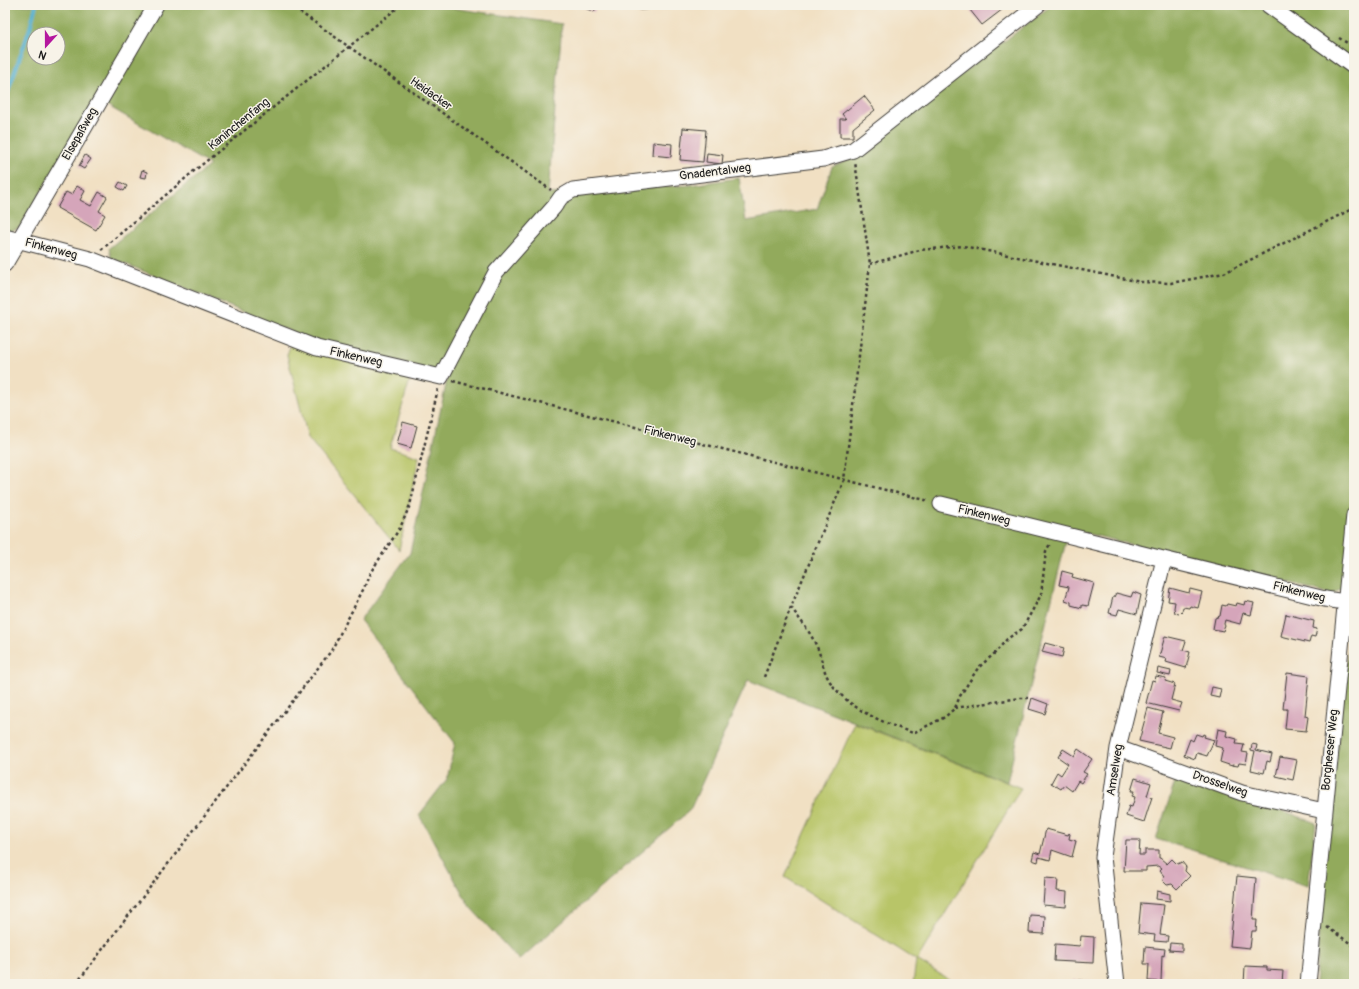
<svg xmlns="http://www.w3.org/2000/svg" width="1359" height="989" font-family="Pangolin,sans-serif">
<rect width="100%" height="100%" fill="#f7f3e8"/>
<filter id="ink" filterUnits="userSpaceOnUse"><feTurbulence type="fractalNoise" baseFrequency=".025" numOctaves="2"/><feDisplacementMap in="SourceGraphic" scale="8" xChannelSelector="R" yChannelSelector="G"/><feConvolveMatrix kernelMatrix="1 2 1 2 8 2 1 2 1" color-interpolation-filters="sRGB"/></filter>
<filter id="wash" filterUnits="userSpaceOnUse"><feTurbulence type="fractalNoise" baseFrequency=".012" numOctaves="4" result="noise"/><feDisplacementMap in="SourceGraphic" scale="16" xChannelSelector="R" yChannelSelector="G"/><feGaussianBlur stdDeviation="0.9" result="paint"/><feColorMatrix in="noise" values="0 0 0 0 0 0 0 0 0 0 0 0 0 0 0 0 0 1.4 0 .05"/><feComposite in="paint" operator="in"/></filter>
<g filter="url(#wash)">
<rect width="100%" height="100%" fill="#f1e0c3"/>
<path fill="#b8c567" stroke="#6a7042" d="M291,343L411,376L390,448L419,457L399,550L308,438L287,355Z
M855,723L1021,788L917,960L956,984H913L916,960L785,877Z"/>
<path fill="#92aa5c" stroke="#57633c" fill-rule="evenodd" d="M5,5H432L562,24L548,194L690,185L739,178L746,221L817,209L832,167L846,161L1052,5H1354V589H1340L1332,594L1069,529L1007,782L748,680L690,810L519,960L470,907L419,815L447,779L455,743L360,620L410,553L448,375L312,340L111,258L109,248L210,165L96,99L20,227L7,232L5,231ZM34,34H58V58H34Z
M1354,592V984H1315L1321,904Z
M1177,776L1246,801L1281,810L1316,823L1308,886L1156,839Z"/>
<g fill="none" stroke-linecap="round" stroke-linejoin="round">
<path stroke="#51aecf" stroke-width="4" d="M5,100L30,28L36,5"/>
</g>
<g id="blocks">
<path fill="#d5a5ba" d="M578,5H597L594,12Z
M966,5H1000L1003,9L982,25Z
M864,96L875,110L853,128V137H840V119H846L842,114Z
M683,128L706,130L703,162L680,160Z
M653,142L672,144L671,157L652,155Z
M707,153L723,155L722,164L706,162Z
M85,155L91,159L84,169L79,166Z
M142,170L147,172L146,178L140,177Z
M120,182L127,186L124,191L117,187Z
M77,186L85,191L80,200L91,206L99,192L107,197L99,211L105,215L96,230L57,208L66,192L72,195Z
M403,422L417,426L411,448L397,444Z
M1062,571L1073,574L1072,577L1094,583L1088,606L1082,605V608L1071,605V602L1065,600L1069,587L1059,585Z
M1170,588L1189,593L1190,589L1202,592L1198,608L1190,606L1189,608L1183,607L1182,611L1179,614L1175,613L1174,608L1175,602L1168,601Z
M1133,592L1141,595L1137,614L1119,609L1117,615L1109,613L1113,597H1114L1116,593L1131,597Z
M1245,601L1254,603L1251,615L1243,613L1240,624L1225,620L1224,624L1225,626L1223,631L1213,629L1215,618L1220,616L1222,605L1226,606L1227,604L1236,606L1237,603L1244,605Z
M1286,614L1314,621L1313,628L1317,629L1315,637L1311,636L1309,643L1281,636Z
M1165,636L1186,641L1183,650L1190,652L1186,668L1166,662L1167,659L1159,657Z
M1045,643L1064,648L1062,657L1042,652Z
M1158,668L1171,671L1170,676L1157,673Z
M1287,673L1309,676L1305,716L1308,717L1306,731L1285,729L1287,709H1283Z
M1156,676L1166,678L1165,681L1175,684L1171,700L1182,703L1179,711L1146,703L1152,680L1155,681Z
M1212,687L1221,689L1219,698L1210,696Z
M1032,698L1048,704L1045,714L1029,709Z
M1148,708L1163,712L1158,733L1173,737L1170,748L1139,741Z
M1218,729L1227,731L1226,736L1237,739L1236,744L1244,745L1242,752L1248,753L1246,764L1239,763L1238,766L1232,765V766L1220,762L1223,748L1215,746Z
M1196,734L1202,736L1203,734L1205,735L1204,737L1214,740L1207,756L1197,753L1195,759L1184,755L1190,739L1193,741Z
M1252,744L1257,745L1256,750L1272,754L1270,762L1267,761L1264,773L1251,770L1255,751L1251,750Z
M1063,749L1074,756L1078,749L1092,759L1083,772L1087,774L1081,783L1078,781L1072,791L1064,785L1061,789L1051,783L1057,772L1061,775L1068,764L1058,757Z
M1280,757L1297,760L1293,780L1276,776Z
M1135,778L1151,783L1147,796L1152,797L1144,822L1126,816L1129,806L1132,807L1135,797L1132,796L1134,791H1131Z
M1046,829L1068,835L1069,833L1070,834L1069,839L1076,841L1072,857L1052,850L1050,860L1039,857L1038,862L1032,860L1034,852L1040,854Z
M1126,840H1140L1139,855H1145V850H1159V858H1160L1167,864L1172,859L1177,864L1182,862L1186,867L1185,871L1190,876L1177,889L1172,884L1167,885L1163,881L1164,876L1160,871L1162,869L1158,866L1146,867V871H1124Z
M1237,876L1256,878L1253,920H1257L1256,931H1252L1250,948L1230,946Z
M1045,878L1058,879L1057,891L1067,892L1066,907L1043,905Z
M1157,891L1170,894V901L1156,899Z
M1141,903L1164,905L1160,935L1168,936L1167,942L1154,941L1155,935L1138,933Z
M1030,915L1045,916L1044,934L1029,933Z
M1081,936L1094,937L1093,963L1054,961L1055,944L1080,946Z
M1170,943L1182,944V951L1169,950Z
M1145,947L1165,949L1164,956L1162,955L1161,982L1148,981L1149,964H1144Z
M1245,966L1267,967V970L1283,971L1282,983L1254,981V984H1244Z
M1073,980L1096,981V984H1073Z"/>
</g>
</g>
<g filter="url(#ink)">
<use href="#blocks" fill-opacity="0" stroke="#3c3935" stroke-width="1"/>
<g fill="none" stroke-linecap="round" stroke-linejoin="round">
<defs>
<path id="lane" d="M640,6L658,5"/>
<path id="street" d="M1268,5L1354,67
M5,237L90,259L317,348L441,377L496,272L554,207L561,197L573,190L823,159L853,150L1038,5
M5,264L156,5
M941,504L1325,599L1345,602
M1118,748L1242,793L1324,811
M1117,984L1103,857L1118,748L1164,559
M1308,984L1354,515"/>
</defs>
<use href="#lane" stroke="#3c3935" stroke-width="9"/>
<use href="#street" stroke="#3c3935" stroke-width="17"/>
<path stroke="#3c3935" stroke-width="2.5" stroke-dasharray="3 3" stroke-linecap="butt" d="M290,5L551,190
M1339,38L1354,47
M101,250L194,171L401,5
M870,264L920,250L963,246L1141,282L1171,283L1224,273L1354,208
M453,381L929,501
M791,607C799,619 809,630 815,643C822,655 822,671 831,683C850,710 882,722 913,733L945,717L955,708L960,696L978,668L995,653L1007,639L1022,629L1041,595L1046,551L1050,544
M764,677L791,607L844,480L870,264L855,162
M955,708L1020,698H1028
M1327,927L1354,946
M76,984L331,651L364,588L370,573L400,528L410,505L438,389"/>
<use href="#lane" stroke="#fff" stroke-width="7"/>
<use href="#street" stroke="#fff" stroke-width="15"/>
</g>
</g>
<g text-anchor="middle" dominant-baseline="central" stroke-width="3" stroke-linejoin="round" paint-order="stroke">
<g font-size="12" fill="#1c1c1c" stroke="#f7f3e8">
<text transform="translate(431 94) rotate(35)">Heidacker</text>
<text transform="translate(239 124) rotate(-39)">Kaninchenfang</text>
<text transform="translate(80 134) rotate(-60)">Elsepaßweg</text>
<text transform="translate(715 172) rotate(-7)">Gnadentalweg</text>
<text transform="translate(51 249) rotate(15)">Finkenweg</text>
<text transform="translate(356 357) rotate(13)">Finkenweg</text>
<text transform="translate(670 436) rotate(14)">Finkenweg</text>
<text transform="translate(984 515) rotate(14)">Finkenweg</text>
<text transform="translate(1299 592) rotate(14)">Finkenweg</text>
<text transform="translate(1330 750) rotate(-84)">Borgheeser Weg</text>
<text transform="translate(1115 770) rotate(-81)">Amselweg</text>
<text transform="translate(1220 784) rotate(19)">Drosselweg</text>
</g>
</g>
<rect width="1359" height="989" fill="none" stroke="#f7f3e8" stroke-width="20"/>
<g transform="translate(46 46) rotate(201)"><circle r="19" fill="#f7f3e8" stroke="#9f9d96"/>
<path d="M0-3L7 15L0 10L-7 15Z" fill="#b5179e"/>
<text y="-6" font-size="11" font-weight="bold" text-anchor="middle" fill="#1c1c1c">N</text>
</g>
</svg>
